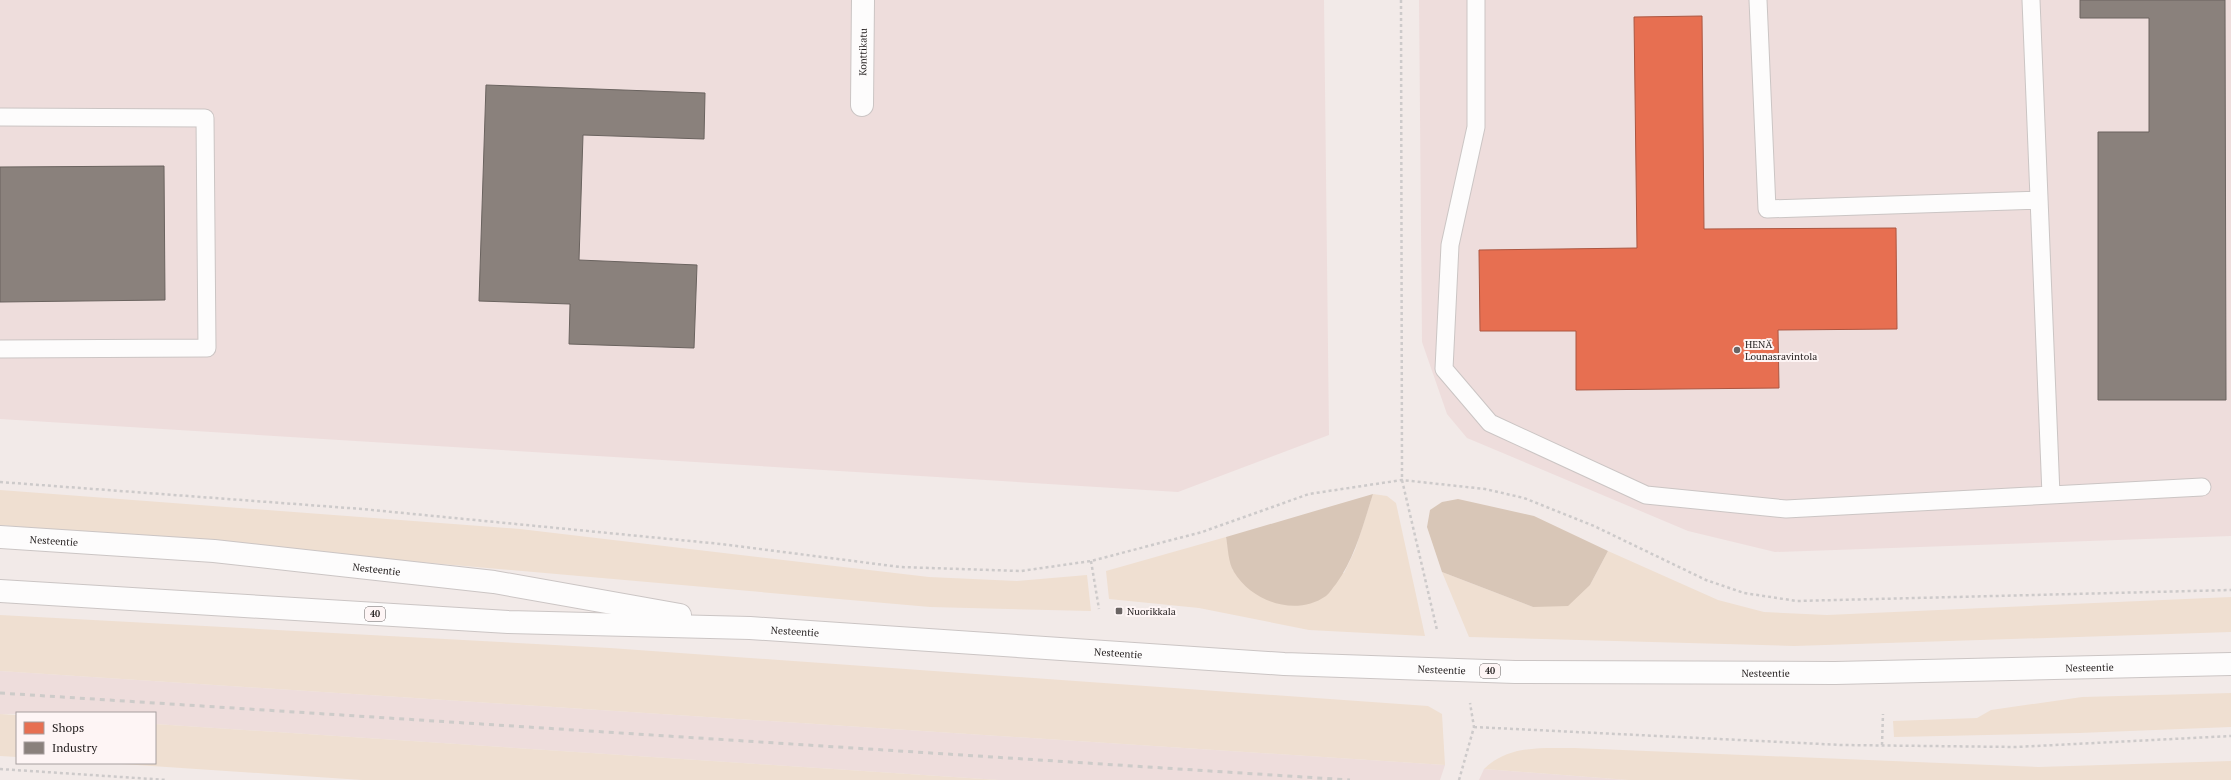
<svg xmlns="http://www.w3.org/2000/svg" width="2231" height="780" font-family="'PT Serif',serif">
<rect width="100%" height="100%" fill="#f2eae8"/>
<path fill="#eedddc" d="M0,0H1324L1329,435L1178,492L0,419Z
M1419,0H2231V536L1775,552L1688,531L1467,438L1447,414L1422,342Z
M0,671L1445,765L1440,780H999L155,724V713L0,714Z
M1484,769L1628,780H1479Z"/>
<path fill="#efdfd1" d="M0,490L520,529L929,577L1017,581L1087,575L1091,611L930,607L0,525Z
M1373,494L1387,496L1396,503L1425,636L1309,630L1199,608L1109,599L1106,571L1226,537L1233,571L1344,573L1355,550Z
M1608,551L1718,600L1764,612L1827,615L2231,597V632L1794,646L1469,637L1442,572L1533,607L1590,585Z
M0,615L610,648L1428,706L1442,714L1445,765L0,671Z
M2231,693V727L2079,733L1894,737L1893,721L1977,718L1991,710L2082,697Z
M0,714L17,715V757L0,756Z
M155,724L999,780H362L107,763H155Z
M1574,748L2038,767L2231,761V780H1628L1484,769C1508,745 1542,748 1574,748Z"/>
<path fill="#d8c6b7" d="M1373,494C1363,525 1355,558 1336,584C1333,587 1330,593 1326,596C1296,617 1252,602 1234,572C1228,563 1228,547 1226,537Z
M1458,499L1534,516L1608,551L1590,585L1568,606L1533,607L1442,572L1427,527L1430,510L1442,502Z"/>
<path fill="#e76f51" stroke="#ac5641" d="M1702,16L1704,229L1896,228L1897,329L1778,330L1779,388L1576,390V331H1480L1479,250L1637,248L1634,17Z"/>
<path fill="#8a817c" stroke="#6a635f" d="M2080,0H2225L2226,400H2098V132H2149V18H2080Z
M486,85L705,93L704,139L583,135L579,260L697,265L694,348L569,344L570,304L479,301Z
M164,166L165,300L0,302V167Z"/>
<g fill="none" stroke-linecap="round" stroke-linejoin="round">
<defs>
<path id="service" d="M1476,0V127L1450,245L1444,369L1490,423L1646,495L1786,509L2202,487
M1758,0L1767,209L2039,200
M2031,0L2051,495
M0,117L205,118L207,348L0,349"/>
<g id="minor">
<path id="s1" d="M862,105L863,0"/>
</g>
<g id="primary">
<path id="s2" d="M0,537L214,551L494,582L680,615"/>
<path id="s3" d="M0,591L508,622L750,628L1284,664L1515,672L1835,673L2231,664"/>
</g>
</defs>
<use href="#service" stroke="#cbc5c4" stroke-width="19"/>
<use href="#minor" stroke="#cbc5c4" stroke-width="24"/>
<use href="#primary" stroke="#cbc5c4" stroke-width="24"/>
<path stroke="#cdcaca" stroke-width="2.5" stroke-dasharray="3 3" stroke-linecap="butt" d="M1401,0L1402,480L1437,630
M0,482L362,509L721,544L900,567L1021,571L1091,561L1202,532L1309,494L1402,480L1485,489L1524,498L1594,526L1706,580L1744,593L1797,601L2231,590
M1091,561L1099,609
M1474,727L1842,745L2016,747L2231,736
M1882,745L1883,714
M0,769L167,780
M1459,780L1474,727L1470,703"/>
<use href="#service" stroke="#fdfcfc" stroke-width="17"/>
<use href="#minor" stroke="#fdfcfc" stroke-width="22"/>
<use href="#primary" stroke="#fdfcfc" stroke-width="22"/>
<path stroke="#cdcbc9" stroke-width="3" stroke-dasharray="5 5" stroke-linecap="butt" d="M0,693L1350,780"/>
</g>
<g fill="#6a6463" stroke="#fef5f5" stroke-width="1.5">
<circle cx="1737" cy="350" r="4"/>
<rect x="1115" y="607" width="8" height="8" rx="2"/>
</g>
<g text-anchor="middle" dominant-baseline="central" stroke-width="4" stroke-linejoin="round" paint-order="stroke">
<g fill="#fef5f5" stroke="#635d5d" stroke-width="1">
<rect x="365" y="607" width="20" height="14" rx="3"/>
<rect x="1480" y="664" width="20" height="14" rx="3"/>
</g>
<g font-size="9" font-weight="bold" fill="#211c1c">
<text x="375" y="614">40</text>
<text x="1490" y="671">40</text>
</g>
<g font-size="10" fill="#211c1c" stroke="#fef5f5">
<text stroke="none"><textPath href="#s1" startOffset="53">Konttikatu</textPath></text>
<text stroke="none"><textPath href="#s2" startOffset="54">Nesteentie</textPath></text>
<text stroke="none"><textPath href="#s2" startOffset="378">Nesteentie</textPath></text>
<text stroke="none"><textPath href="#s3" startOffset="796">Nesteentie</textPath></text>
<text stroke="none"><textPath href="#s3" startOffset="1120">Nesteentie</textPath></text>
<text stroke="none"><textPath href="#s3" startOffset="2092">Nesteentie</textPath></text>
<text stroke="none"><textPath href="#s3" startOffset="1444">Nesteentie</textPath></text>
<text stroke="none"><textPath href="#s3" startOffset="1768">Nesteentie</textPath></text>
</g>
<g font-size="10" fill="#211c1c" stroke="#fef5f5" text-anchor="start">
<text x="1745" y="344">HENÄ<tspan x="1745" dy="12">Lounasravintola</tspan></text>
<text x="1127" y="611">Nuorikkala</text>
</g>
</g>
<rect x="16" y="712" width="140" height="52" fill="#fef5f5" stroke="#a69e9e"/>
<rect x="24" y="722" width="20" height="12" fill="#e76f51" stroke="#a69e9e"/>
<text x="52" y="732" font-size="12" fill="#211c1c">Shops</text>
<rect x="24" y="742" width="20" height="12" fill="#8a817c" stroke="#a69e9e"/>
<text x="52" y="752" font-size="12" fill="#211c1c">Industry</text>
</svg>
